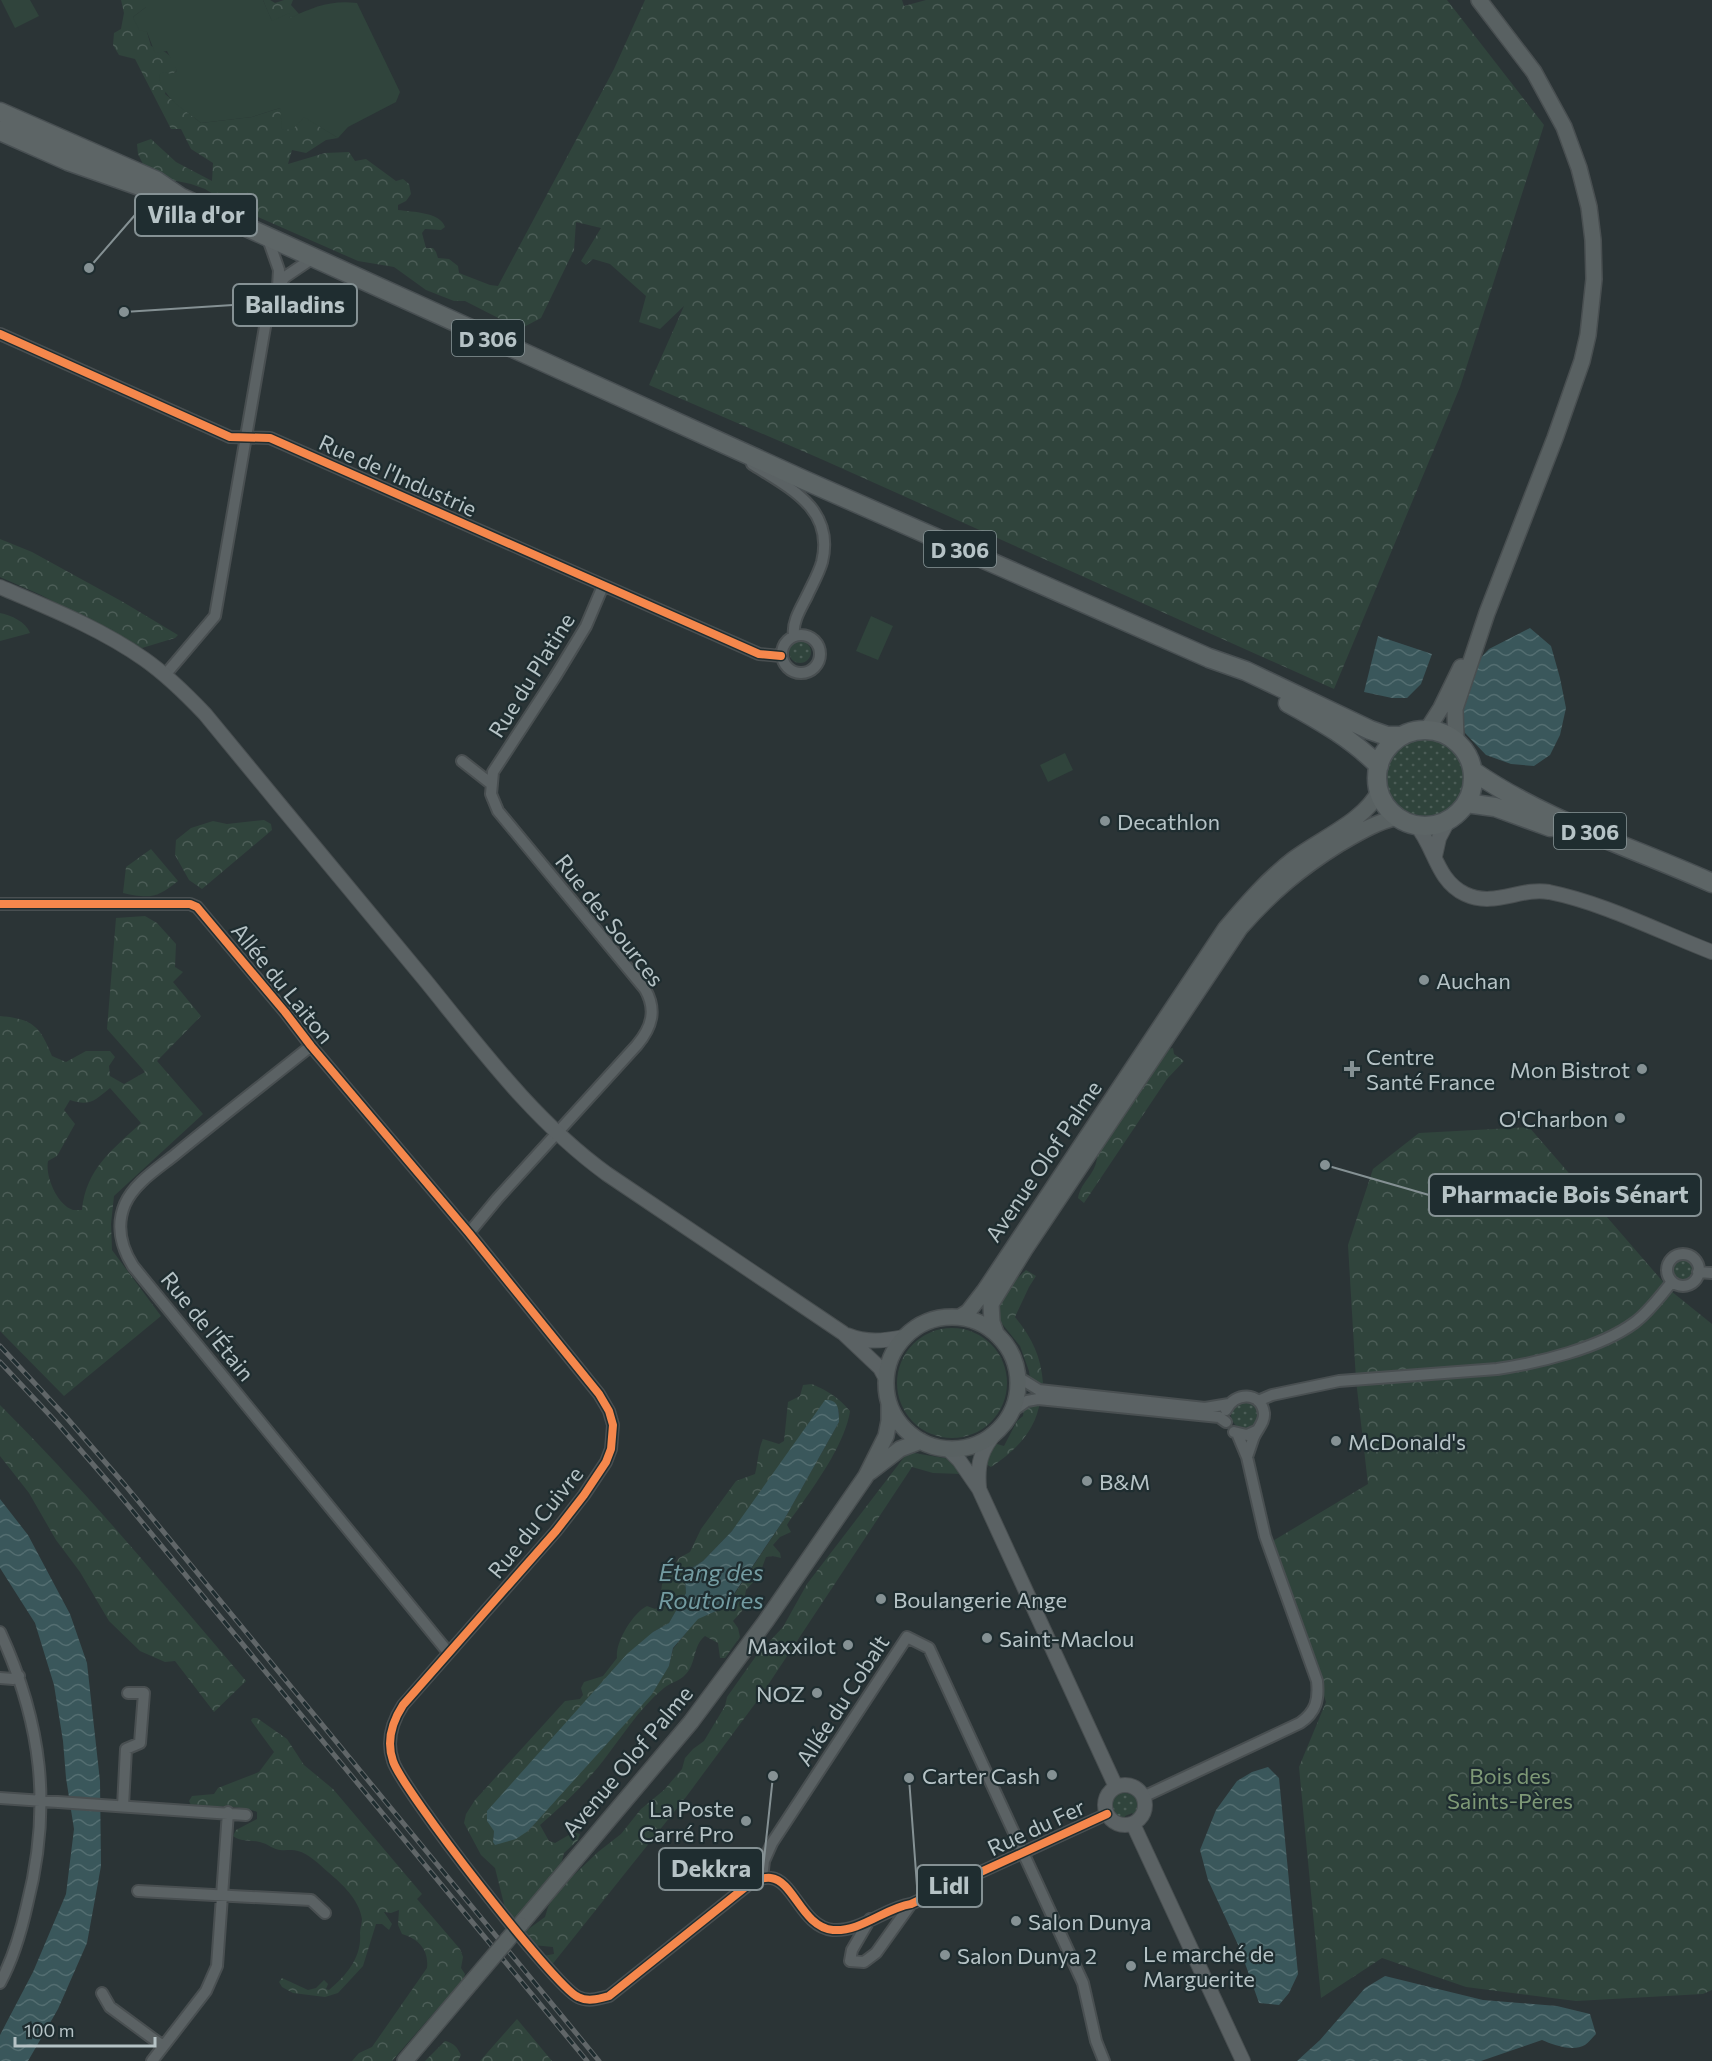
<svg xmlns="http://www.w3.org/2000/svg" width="1712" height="2061" font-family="Commissioner,sans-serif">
<defs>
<pattern id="grass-dots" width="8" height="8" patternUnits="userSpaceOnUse" patternTransform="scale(1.5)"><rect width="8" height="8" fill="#30443c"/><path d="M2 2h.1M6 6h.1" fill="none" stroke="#4c5d57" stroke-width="1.8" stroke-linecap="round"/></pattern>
<pattern id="forest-crowns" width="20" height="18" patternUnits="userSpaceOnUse" patternTransform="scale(1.5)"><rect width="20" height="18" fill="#30443c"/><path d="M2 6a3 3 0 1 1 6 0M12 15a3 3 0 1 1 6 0" fill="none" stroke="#4c5d57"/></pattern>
<pattern id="water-waves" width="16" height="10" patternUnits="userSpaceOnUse" patternTransform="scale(1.5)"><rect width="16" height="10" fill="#3a575b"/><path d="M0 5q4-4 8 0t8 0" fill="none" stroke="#546e71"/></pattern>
</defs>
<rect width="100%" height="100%" fill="#2b3436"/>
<path fill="url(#grass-dots)" d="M789 652a11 11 0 1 1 22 0a11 11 0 1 1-22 0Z
M1386 776a40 40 0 1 1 80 0a40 40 0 1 1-80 0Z
M1671 1270a11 11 0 1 1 22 0a11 11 0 1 1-22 0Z
M1231 1415a13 13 0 1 1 26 0a13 13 0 1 1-26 0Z
M1123,1792L1136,1796L1139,1804L1135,1817L1132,1813L1125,1816L1126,1820L1114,1816L1110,1808L1115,1795Z"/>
<path fill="url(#forest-crowns)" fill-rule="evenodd" d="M121,0H146V7L133,17L147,32L151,46C166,51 173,55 177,71L172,74L165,94L201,123L252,117L280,108L304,116L338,138L326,140L306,153L292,150L288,164L325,153L349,152L355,161L366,159L396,181L403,179L409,184L411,194L406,201L398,205V210C413,212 440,212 445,227L441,230L425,229L422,233L426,248H433L436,252L438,258L449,259L458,266L459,273L490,285L498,286L614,69L645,0H902L904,6L926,0H1447L1544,125L1460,387L1334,689L821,459L649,385L684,306L660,329L639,322L646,296L610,264L593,259L586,265L581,261L601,228L576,222L574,250L541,318L520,329L465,301H454L426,290L394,267L358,261L231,205L205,189L191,184L172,180L144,166L138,154L137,144L151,139L176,162L212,181L213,163L191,149L181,129H171L135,59L119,55L113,45L114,33L121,29L124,13Z
M263,0H270L275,3L284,0H293L291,5L299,14L290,19L288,14L272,22Z
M0,539L32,552L123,602L178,635L175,638L142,648L41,595L0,577Z
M0,613C11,615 26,622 30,633L0,641Z
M264,820L271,824L272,830L202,889L189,880L175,855L176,840L191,828L213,821L227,824Z
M151,849L178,881C157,898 150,899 123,893L126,867Z
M145,916L157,923L176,944L175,967L183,972L173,982L201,1016L157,1061L203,1114L114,1196L111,1224L112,1250L161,1316L64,1396L0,1331V1016C33,1019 40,1026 52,1056L66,1062L86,1051H110L115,1057L109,1066L110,1076L124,1084L145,1072L107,1029L116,918ZM110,1088L141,1123C112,1150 86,1169 82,1210C81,1210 74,1210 73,1210C57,1205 45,1176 48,1161L57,1156L75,1124L64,1110L70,1100C90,1107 95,1100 110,1088Z
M1173,1048L1174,1054L1184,1061L1167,1079L1084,1203L1078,1198C1082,1179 1098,1174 1097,1153L1168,1049Z
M1529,1127L1671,1291L1712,1324V1990L1703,1994L1576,2001L1466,1987L1382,1958L1321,1998L1299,1767L1326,1702L1271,1542L1368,1484L1356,1380L1348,1245L1373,1169L1419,1133Z
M1026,1270L1036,1276L1029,1287L1015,1317C1032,1338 1041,1356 1043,1383L1039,1385L1030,1379L1029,1371L1020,1346L999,1320L996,1306L1008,1287Z
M897 1383a55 55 0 1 1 110 0a55 55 0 1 1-110 0Z
M812,1384C828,1391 839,1398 850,1411C846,1440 820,1478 803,1502C798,1510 792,1516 787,1525L791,1532L780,1537L773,1545L780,1553L781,1558L773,1556L766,1557L759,1576L746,1590L742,1611L733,1621L738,1628L740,1637L725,1658H720L718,1643L705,1636C692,1646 697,1665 684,1676C679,1681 670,1683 664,1688C638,1709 620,1740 599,1766C581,1788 561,1807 540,1825L549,1841L555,1843L574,1832L580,1834L578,1840L564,1853L561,1864L515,1923L506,1912L495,1868L481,1855L464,1823L466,1814L475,1800L565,1701L580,1699L583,1695L581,1688L584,1682L603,1676L617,1658C615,1642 633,1613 647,1606L655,1609L659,1607L662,1584L671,1570L679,1558L690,1552L701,1529L736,1481L755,1474C758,1463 758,1449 763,1439L779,1444L784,1441L788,1402L800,1396L803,1385ZM839,1410V1422L785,1518L726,1607L698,1618L673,1649L669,1666L528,1831L493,1842L494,1831L653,1632L669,1623L686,1593L685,1578L692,1568L703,1561L732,1531Z
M1040,1401C1036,1431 1015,1451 991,1467L984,1463L991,1448L997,1444L1004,1446L1017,1421L1023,1416L1025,1402Z
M0,1405C87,1492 166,1587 246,1681L214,1712L175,1661L165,1662L140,1651L109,1621L80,1572L56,1540L29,1493L0,1456Z
M908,1452L956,1460L962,1474L933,1473L912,1467L760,1697L686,1797L551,1966L543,1956L554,1954L553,1947L533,1945L523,1933L545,1917L548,1907L556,1892L598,1852L621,1834L641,1809L664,1790L682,1769L685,1758L693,1749L704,1741L725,1706L727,1697L756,1656L783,1627L807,1584Z
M253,1718H257L287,1739L304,1765L333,1789L422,1894L417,1899L460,1949L463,1957L461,1968L465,1974L462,1984L439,2007L392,2061H352L359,2053L372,2047L427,1968C429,1950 419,1939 402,1934L398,1925L399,1910L391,1913L384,1912L392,1924L389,1930L382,1924H376L363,1966L338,1993L325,1997L293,1993L282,1987L279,1982L282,1978L308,1990L316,1988L324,1980L328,1984L326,1989L329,1990C347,1975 362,1957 360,1933C360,1928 362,1924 362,1919C359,1899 342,1884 328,1872C320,1865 308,1853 298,1851C292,1849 286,1851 280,1850C273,1849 269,1845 263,1843C253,1839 242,1843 233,1836L236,1830L257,1819V1812C245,1806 206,1805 192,1807L189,1801L192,1796L214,1794L218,1788L259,1772L274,1752L252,1722L251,1720Z
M517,2019L552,2061H480Z
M445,2041C454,2043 457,2047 461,2055L458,2061H425Z"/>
<path fill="#30443c" d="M1,0H30L39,16L15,28Z
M146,0H263L272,21L289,13L290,18C314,7 330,0 357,3L400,92L396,102L348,127L338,138L304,117L292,130L282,129L280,108L252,117L201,123C185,110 161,97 159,75L162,72L172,74L177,71L167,51L155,53L147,32L139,30L133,17L146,7Z
M871,616L893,626L878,660L856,651Z
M1065,753L1073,770L1048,782L1040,765Z"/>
<path fill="url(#water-waves)" d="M1530,628L1551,646L1560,678L1566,708L1560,735L1550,755L1534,766L1511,764L1486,755L1465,733L1461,715L1474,665L1489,649Z
M1378,636L1432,654L1421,684L1407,698H1392L1364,692Z
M825,1400C839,1399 839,1410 839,1422L785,1518L725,1607L698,1619L673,1648L669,1666L652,1694L528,1831L516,1839L495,1845L493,1842L494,1831L487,1821V1811L627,1654L653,1632L669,1623L686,1593L685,1578L692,1568L703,1561L732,1531Z
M0,1499L28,1535L70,1614L87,1663L100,1781L101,1866L87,1943L58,2009L28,2061H0V2035L33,1972L66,1894L74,1829L66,1778L63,1741L54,1685L35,1623L0,1568Z
M1268,1767L1279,1778L1298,1974L1289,1993L1279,2005L1259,2003L1240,1949L1208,1880L1200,1850L1216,1810L1237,1781L1252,1772Z
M1385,1976L1483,2000L1557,2006L1590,2014L1596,2034C1593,2037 1589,2042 1585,2045C1573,2052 1553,2045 1542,2040L1481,2061H1297L1320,2040L1365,1988Z"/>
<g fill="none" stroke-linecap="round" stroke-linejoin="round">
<defs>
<path id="minor" d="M267,236L279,270L278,287L285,277L313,258
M0,334L230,437L270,438L759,654L781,656
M752,464C790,488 835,509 822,562C819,573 812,585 807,596C801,608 792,622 794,635
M782 654a19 19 0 1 1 38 0a19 19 0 1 1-38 0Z
M165,675L215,616L266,321L278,287
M462,761L490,783
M0,904H190L197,907L285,1012L311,1046L469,1233L599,1394L609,1411L613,1425L611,1449L606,1462L584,1495L556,1531L403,1705C392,1722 386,1741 393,1761C401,1788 554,1986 578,1997C588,2002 598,1999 609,1996L753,1881C759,1879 765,1877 771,1878C794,1881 802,1927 833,1930C861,1932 885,1908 911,1904L1107,1814
M311,1046C266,1082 221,1117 177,1153C159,1168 135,1182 125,1204C116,1225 121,1247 133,1266L448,1652
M469,1233L497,1199L637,1045C652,1027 657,1010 645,989L498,811L491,794L493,772L555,677L586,626L603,586
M1667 1270a16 16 0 1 1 32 0a16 16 0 1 1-32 0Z
M1698,1272L1712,1273
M1018,1377L1039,1390L1205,1408L1229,1404
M1258,1401L1272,1395L1339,1381L1497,1369C1538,1363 1600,1348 1634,1323C1649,1312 1660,1296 1672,1282
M1226,1410C1234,1392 1261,1391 1264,1413C1265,1423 1256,1430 1253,1439C1251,1445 1249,1451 1247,1457
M1010,1413L1027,1401L1038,1399L1219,1417L1226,1422
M1234,1432L1247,1435L1256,1431
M0,1632C42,1723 52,1807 27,1905C21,1932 13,1959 0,1983
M0,1678L13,1679L19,1676
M1143,1797L1300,1723C1316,1712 1319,1700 1317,1681L1265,1536L1247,1457L1237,1433
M0,1798L246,1815
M123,1806L126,1749L140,1743L144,1693H128
M762,1878L764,1861L772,1843L907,1637L929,1648L1083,1983L1096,2041L1104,2061
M138,1891L311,1900L325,1913
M870,1919L852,1950L850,1961L864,1962L876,1953L911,1904
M102,1993L110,2007L163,2046
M152,2061L206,1991L217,1966L228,1812"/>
<path id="tertiary" d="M0,587C49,608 100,628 144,659C167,675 186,694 205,714C278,803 351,891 425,980C481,1049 534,1121 607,1174L843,1333L880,1368L886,1379
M1416,825C1435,847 1436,880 1465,894C1494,908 1520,887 1549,892C1604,903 1660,932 1712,952
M1435,856L1439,838L1449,819
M847,1335C867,1343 883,1341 904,1337
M948,1449L959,1460L979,1489L1116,1787
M979,1487C977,1464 981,1449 997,1431
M1105 1805a20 20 0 1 1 40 0a20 20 0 1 1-40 0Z
M1133,1824L1243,2061"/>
<path id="secondary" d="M1427,730L1441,708L1461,667
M1456,739L1455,709L1487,613L1555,438L1582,361L1588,335L1594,279L1593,240L1589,207L1579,168L1564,127L1534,72L1479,0
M960,1317L968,1312L985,1290L1226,928C1247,903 1268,879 1294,859C1320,839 1365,821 1379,791
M886 1383a66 66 0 1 1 132 0a66 66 0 1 1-132 0Z
M996,1333L992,1322L991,1304L1025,1249L1240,928C1272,892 1299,869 1339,844C1358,833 1376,822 1398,817
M870,1472L900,1449L921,1441
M520,1925L691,1722L766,1621L866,1476L886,1436L889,1421V1403
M405,2061L470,1984"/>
<path id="primary" d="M0,112L155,180L180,197L804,480L1209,658L1246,671L1370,730L1387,736H1402
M0,131L68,161L157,192
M1288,703C1321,721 1352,739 1379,766
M1377 778a48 48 0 1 1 96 0a48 48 0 1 1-96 0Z
M1473,771C1545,821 1632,847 1712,883
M1466,803L1495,807L1550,827"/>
</defs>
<use href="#minor" stroke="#494f51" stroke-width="14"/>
<use href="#tertiary" stroke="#494f51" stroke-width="16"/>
<use href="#secondary" stroke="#494f51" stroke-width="18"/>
<use href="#primary" stroke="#495053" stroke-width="21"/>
<use href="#minor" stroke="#5b6264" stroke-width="10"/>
<use href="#tertiary" stroke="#5b6264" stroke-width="14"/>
<use href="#secondary" stroke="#596162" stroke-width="15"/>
<use href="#primary" stroke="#5d6566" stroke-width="18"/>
<defs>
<path id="rail" d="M0,1346L66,1417L125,1485L599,2061
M0,1362L58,1424L117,1492L587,2061"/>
</defs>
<use href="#rail" stroke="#606668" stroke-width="5"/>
<use href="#rail" stroke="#1f2d30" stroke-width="3" stroke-dasharray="9" stroke-linecap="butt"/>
<defs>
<path id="secondary-bridge" d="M470,1984L520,1925"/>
</defs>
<use href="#secondary-bridge" stroke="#494f51" stroke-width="18" stroke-linecap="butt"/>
<use href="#secondary-bridge" stroke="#596162" stroke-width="15"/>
<defs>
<path id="cycleway" d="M0,334L230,437L270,438L759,654L781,656
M0,904H190L197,907L285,1012L311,1046L469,1233L599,1394L609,1411L613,1425L611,1449L606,1462L584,1495L556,1531L403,1705C392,1722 386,1741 393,1761C401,1788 554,1986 578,1997C588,2002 598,1999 609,1996L753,1881C759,1879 765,1877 771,1878C794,1881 802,1927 833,1930C861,1932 885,1908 911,1904L1107,1814"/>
</defs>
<use href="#cycleway" stroke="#1f2d30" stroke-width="11"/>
<use href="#cycleway" stroke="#f5874c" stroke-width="8"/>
</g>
<g fill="#859194" stroke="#1f2d30" stroke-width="2">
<circle cx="1105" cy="821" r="6"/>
<circle cx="1424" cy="980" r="6"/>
<path d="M1349 1060h6v6h6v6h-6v6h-6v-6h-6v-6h6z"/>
<circle cx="1642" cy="1069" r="6"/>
<circle cx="1620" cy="1118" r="6"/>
<circle cx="1336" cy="1441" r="6"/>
<circle cx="1087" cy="1481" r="6"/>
<circle cx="881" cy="1599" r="6"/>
<circle cx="987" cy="1638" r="6"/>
<circle cx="848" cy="1645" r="6"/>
<circle cx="817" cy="1693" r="6"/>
<circle cx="1052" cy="1775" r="6"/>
<circle cx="746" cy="1821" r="6"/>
<circle cx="1016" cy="1921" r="6"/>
<circle cx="945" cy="1955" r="6"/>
<circle cx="1131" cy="1966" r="6"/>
</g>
<g text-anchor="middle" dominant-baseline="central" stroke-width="4.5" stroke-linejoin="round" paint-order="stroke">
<g fill="#1f2d30" stroke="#899699" stroke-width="1.5">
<rect x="452" y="320" width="72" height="36" rx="4.5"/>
<rect x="924" y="531" width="72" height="36" rx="4.5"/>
<rect x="1554" y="813" width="72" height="36" rx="4.5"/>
</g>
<g font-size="21" font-weight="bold" fill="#b6c3c6">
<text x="488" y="338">D 306</text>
<text x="960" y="549">D 306</text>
<text x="1590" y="831">D 306</text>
</g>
<g font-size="22" fill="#b6c3c6" stroke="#1f2d30">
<text transform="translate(398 475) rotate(24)">Rue de l'Industrie</text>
<text transform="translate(531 675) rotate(-58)">Rue du Platine</text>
<text transform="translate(610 920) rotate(52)">Rue des Sources</text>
<text transform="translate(283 983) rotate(51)">Allée du Laiton</text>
<text transform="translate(1043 1161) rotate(-56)">Avenue Olof Palme</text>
<text transform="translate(208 1326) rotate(51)">Rue de l'Étain</text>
<text transform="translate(535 1522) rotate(-51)">Rue du Cuivre</text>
<text transform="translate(842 1700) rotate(-57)">Allée du Cobalt</text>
<text transform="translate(627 1761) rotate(-50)">Avenue Olof Palme</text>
<text transform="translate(1036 1827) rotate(-25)">Rue du Fer</text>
</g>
<g font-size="22" fill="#b6c3c6" stroke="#1f2d30" text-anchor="start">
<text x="1117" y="821">Decathlon</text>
<text x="1436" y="980">Auchan</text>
<text x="1366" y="1056">Centre<tspan x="1366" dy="25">Santé France</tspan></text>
<text x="1630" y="1069" text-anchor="end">Mon Bistrot</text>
<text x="1608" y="1118" text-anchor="end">O'Charbon</text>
<text x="1348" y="1441">McDonald's</text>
<text x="1099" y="1481">B&amp;M</text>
<text x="893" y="1599">Boulangerie Ange</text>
<text x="999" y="1638">Saint-Maclou</text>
<text x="836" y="1645" text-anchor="end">Maxxilot</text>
<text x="805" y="1693" text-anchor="end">NOZ</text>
<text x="1040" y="1775" text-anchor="end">Carter Cash</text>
<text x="734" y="1808" text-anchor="end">La Poste<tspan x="734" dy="25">Carré Pro</tspan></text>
<text x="1028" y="1921">Salon Dunya</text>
<text x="1143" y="1953">Le marché de<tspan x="1143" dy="25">Marguerite</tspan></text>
<text x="957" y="1955">Salon Dunya 2</text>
</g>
<g font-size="22" fill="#7e9976" stroke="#1f2d30">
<text x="1510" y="1775">Bois des<tspan x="1510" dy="25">Saints-Pères</tspan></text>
</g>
<g font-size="24" font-style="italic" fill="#739ba1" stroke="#1f2d30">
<text x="711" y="1571">Étang des<tspan x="711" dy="28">Routoires</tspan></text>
</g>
</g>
<path fill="none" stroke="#859194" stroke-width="2" d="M89 268L135 215M124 312L233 305M1325 1165L1429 1195M773 1776L763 1869M909 1778L917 1886"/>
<g fill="#859194" stroke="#1f2d30" stroke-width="2">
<circle cx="89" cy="268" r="6"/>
<circle cx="124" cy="312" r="6"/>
<circle cx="1325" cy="1165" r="6"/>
<circle cx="773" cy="1776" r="6"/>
<circle cx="909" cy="1778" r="6"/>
</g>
<g fill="#1f2d30" stroke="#859194" stroke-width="2">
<rect x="135" y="194" width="122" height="42" rx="6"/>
<rect x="233" y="284" width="124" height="42" rx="6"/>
<rect x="1429" y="1174" width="272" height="42" rx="6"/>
<rect x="659" y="1848" width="104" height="42" rx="6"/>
<rect x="917" y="1865" width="65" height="42" rx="6"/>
</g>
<g font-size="24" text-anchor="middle" font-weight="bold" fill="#b6c3c6">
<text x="196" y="223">Villa d'or</text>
<text x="295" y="313">Balladins</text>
<text x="1565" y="1203">Pharmacie Bois Sénart</text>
<text x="711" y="1877">Dekkra</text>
<text x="949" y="1894">Lidl</text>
</g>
<path d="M15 2037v9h140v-9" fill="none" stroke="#b6c3c6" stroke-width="3"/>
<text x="24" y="2037" font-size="18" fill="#b6c3c6" stroke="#1f2d30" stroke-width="4.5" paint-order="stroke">100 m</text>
</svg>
